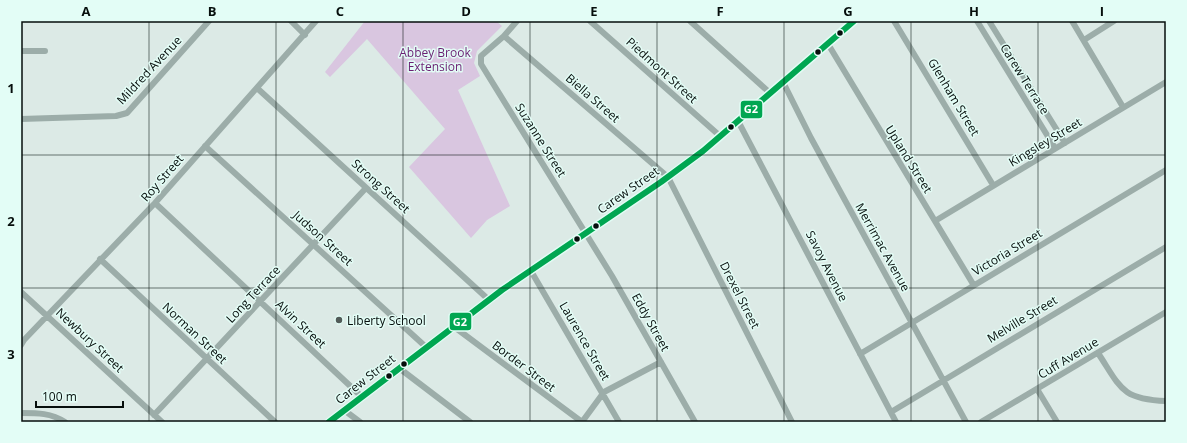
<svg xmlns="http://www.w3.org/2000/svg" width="1187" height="443" font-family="'Open Sans',sans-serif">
<rect width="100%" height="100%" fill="#dceae6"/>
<path fill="#d9c6e0" d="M365,21H496L502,26L477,51L474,63L480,76L458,90L510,206L487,220L471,238L409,167L445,129L367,39L330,77L325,72Z"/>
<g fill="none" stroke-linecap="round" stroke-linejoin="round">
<path stroke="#9cada9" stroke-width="6" d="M291,21L305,35
M517,21L504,36L481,56V64L612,276L695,422
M590,21L720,136
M690,21L770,93
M894,21L993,185
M977,21L1055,148
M989,21L1065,143
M1072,21L1123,107
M504,36L668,177L792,422
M1084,40L1114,21
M828,44L973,284
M21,51H45
M783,82L811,138L966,422
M257,88L489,300
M21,119L116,116L127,113L209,21
M738,121L896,422
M205,146L426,347
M155,203L362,397
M935,221L1166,82
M100,259L275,422
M531,271L619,422
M21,292L162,422
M453,326L582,422
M21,345L24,340L155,203L316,21
M1098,353C1121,388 1121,399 1166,401
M860,354L1166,170
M399,368L470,422
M1037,389L1057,422
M344,410L360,422
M891,412L1166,247
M21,413C38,413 51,413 65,422
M154,415L366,188
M582,422L604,392L661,362
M981,422L1166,312"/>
<path stroke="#9baeaa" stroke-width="8" d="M329,422L502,290L661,182L703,151L854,21"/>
<defs>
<path id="bus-1" d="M329,422L502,290L661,182L703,151L854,21"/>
</defs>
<use href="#bus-1" stroke="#e3fdf6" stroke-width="9"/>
<use href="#bus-1" stroke="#00a651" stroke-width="6"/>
</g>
<path fill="none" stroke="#060e0c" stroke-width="1" stroke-opacity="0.55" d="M149,21V422M276,21V422M403,21V422M530,21V422M657,21V422M784,21V422M911,21V422M1038,21V422M21,155H1166M21,288H1166"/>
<g fill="#060e0c" stroke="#e3fdf6" stroke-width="1.5">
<circle cx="840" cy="33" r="3.5"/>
<circle cx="818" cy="52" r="3.5"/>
<circle cx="731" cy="127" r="3.5"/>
<circle cx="596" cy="226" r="3.5"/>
<circle cx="577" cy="239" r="3.5"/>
<circle cx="404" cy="364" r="3.5"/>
<circle cx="389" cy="376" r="3.5"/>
</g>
<circle fill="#515b58" stroke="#e3fdf6" stroke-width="1.5" cx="339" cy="320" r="4"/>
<g text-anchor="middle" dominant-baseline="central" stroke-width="3" stroke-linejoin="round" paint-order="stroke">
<g font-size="12" fill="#6b1f73" stroke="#e3fdf6">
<text x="435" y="52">Abbey Brook<tspan x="435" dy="14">Extension</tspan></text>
</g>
<g font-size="12" fill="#060e0c" stroke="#e3fdf6">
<text transform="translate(149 70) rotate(-47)">Mildred Avenue</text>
<text transform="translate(662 70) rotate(42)">Piedmont Street</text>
<text transform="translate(1025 79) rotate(58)">Carew Terrace</text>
<text transform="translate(954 97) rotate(59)">Glenham Street</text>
<text transform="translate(593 98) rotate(41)">Biella Street</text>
<text transform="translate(541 140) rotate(58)">Suzanne Street</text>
<text transform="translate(1045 142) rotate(-31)">Kingsley Street</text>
<text transform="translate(909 159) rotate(58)">Upland Street</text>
<text transform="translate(162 178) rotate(-49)">Roy Street</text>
<text transform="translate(381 186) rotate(42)">Strong Street</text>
<text transform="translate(628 190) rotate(-35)">Carew Street</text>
<text transform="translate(323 238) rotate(42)">Judson Street</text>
<text transform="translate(883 247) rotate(61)">Merrimac Avenue</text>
<text transform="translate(1007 252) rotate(-31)">Victoria Street</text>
<text transform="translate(827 266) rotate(63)">Savoy Avenue</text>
<text transform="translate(253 294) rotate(-47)">Long Terrace</text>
<text transform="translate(740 295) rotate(63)">Drexel Street</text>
<text transform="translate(1022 319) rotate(-31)">Melville Street</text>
<text transform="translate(651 322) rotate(61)">Eddy Street</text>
<text transform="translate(301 324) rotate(43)">Alvin Street</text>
<text transform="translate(195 333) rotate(43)">Norman Street</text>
<text transform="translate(90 340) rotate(43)">Newbury Street</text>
<text transform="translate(585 341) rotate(60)">Laurence Street</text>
<text transform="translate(1068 358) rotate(-31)">Cuff Avenue</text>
<text transform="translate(524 366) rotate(37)">Border Street</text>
<text transform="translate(365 379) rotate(-38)">Carew Street</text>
</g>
<g font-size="12" fill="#060e0c" stroke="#e3fdf6" text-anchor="start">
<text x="347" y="320">Liberty School</text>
</g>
</g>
<g stroke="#e3fdf6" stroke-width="1.5">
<rect x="740" y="100" width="23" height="19" rx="4" fill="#00a651"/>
<rect x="449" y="312" width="23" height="19" rx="4" fill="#00a651"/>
</g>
<g font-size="11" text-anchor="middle" font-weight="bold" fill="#fff">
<text x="751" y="113">G2</text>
<text x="460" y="326">G2</text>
</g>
<rect width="1187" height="443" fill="none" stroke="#e3fdf6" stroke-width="44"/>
<path d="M36 401v6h87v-6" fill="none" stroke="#060e0c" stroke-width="2"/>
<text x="42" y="401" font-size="12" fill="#060e0c" stroke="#e3fdf6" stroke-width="3" paint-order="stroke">100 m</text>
<rect x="22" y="22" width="1143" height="399" fill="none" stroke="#060e0c" stroke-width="1.5"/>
<g font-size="13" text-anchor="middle" font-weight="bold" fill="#060e0c">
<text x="86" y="16">A</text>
<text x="212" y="16">B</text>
<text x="340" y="16">C</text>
<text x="466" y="16">D</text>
<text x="594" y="16">E</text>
<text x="720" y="16">F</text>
<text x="848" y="16">G</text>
<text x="974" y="16">H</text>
<text x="1102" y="16">I</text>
<text x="11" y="93">1</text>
<text x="11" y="226">2</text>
<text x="11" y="359">3</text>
</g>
</svg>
